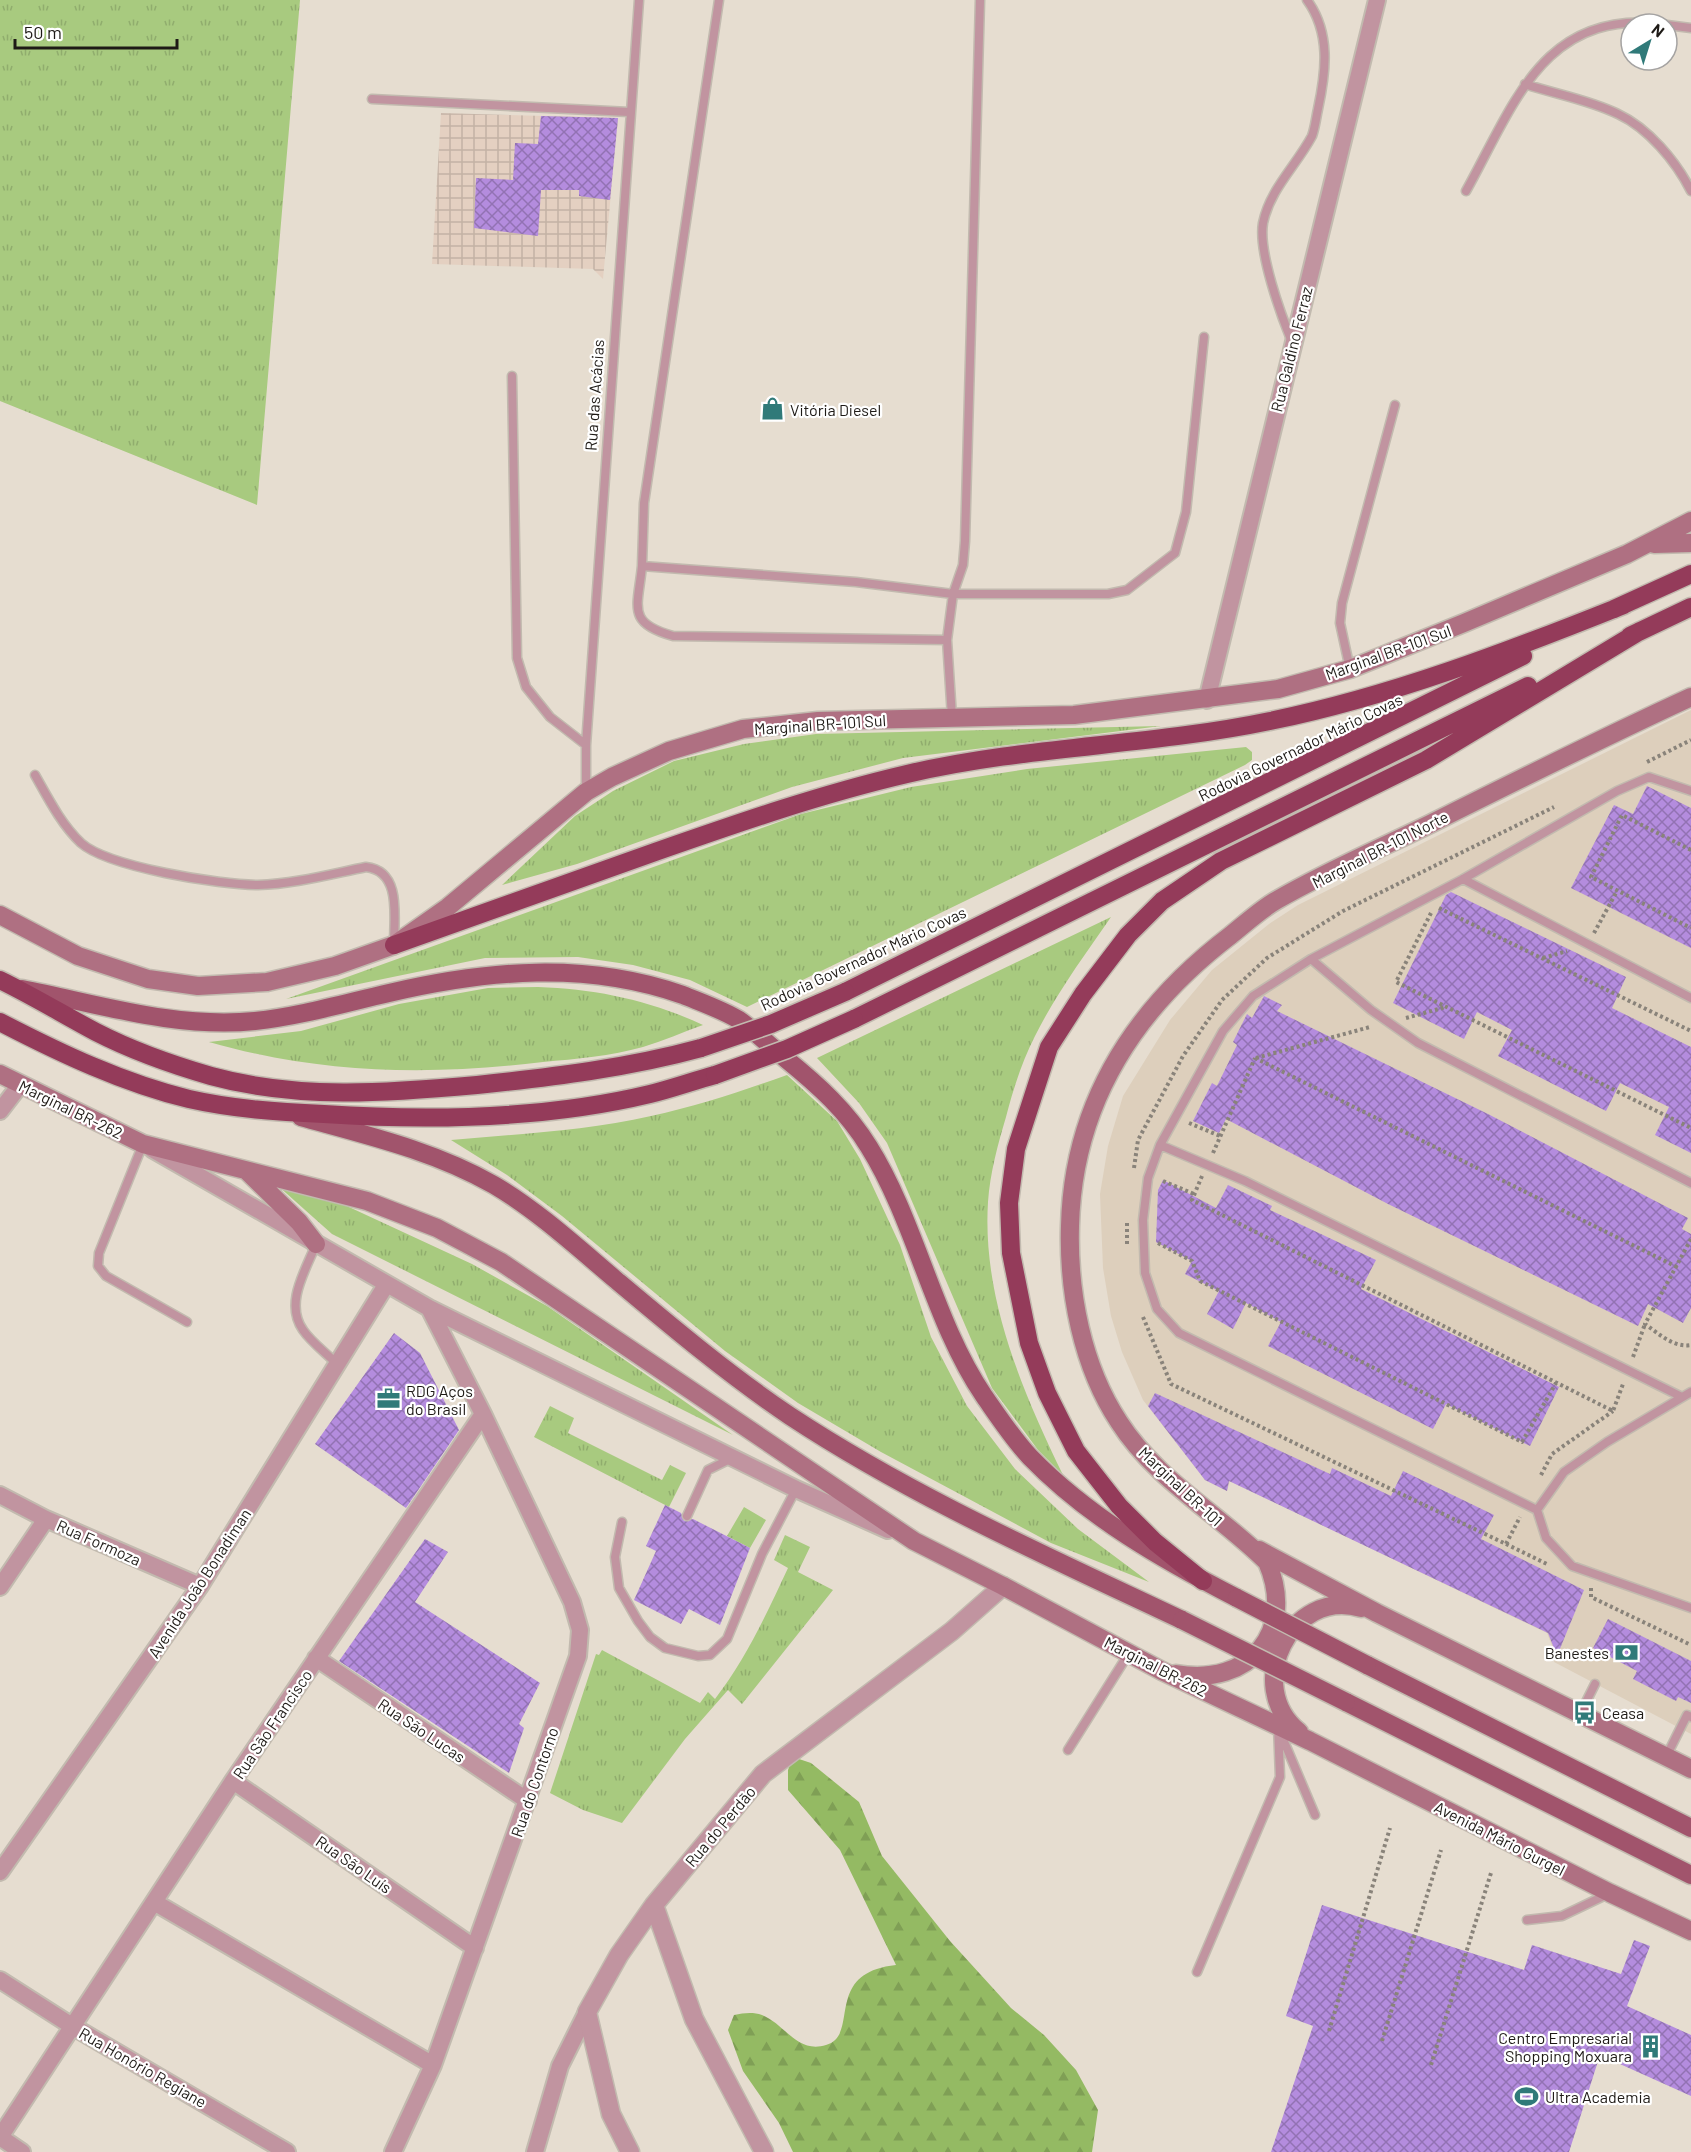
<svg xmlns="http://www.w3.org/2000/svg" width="1691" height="2152" font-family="Barlow,sans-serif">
<defs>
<pattern id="industrial-grid" width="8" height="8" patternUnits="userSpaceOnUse" patternTransform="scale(1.5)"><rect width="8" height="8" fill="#e4d0c1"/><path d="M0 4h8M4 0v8" fill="none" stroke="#c3b2a5"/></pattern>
<pattern id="grass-tufts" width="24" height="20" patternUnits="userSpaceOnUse" patternTransform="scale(1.5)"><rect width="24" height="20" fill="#a8ca7f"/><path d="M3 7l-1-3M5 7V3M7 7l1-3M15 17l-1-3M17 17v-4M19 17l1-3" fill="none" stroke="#90ad6d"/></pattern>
<pattern id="forest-firs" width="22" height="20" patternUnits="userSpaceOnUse" patternTransform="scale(1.5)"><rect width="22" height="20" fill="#94ba63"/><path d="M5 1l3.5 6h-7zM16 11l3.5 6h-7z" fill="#7f9f55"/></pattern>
<pattern id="building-cross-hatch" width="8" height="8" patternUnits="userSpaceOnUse" patternTransform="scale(1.5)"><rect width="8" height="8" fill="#b48cde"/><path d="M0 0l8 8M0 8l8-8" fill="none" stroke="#9272b3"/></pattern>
</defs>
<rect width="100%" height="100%" fill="#e6ddd0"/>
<path fill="#ddcfbc" d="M1691,710V1734L1554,1662L1556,1656L1547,1633L1230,1481L1227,1491L1205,1480L1143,1400L1122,1352L1111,1316L1103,1268L1100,1194L1108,1146L1123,1096L1170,1020L1212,970L1269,924L1298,905Z"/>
<path fill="url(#industrial-grid)" d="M441,113L618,118L603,279L593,269L432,264Z"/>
<path fill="url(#grass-tufts)" d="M0,0H300L257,505L0,401Z
M1161,726L903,758L792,787L577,864L502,885L575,816L613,791L674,761L744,744L816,734Z
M1246,747L1252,752V760L1245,765L747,1007L690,980L633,965L578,957L485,958L286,999L801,814L911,787L1027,769Z
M1111,917C1084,956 1056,994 1035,1036C1022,1061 1013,1090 1006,1117C998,1144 990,1173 988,1202C982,1298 1022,1390 1063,1475L1038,1450L992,1388L887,1143L859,1103L817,1058Z
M538,987C596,989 649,1000 703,1025C683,1032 663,1041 643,1047C611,1056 576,1059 543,1062C428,1076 321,1074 209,1042L301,1031L399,1004L488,988Z
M787,1075L837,1121L860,1159L900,1245L931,1337L967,1406L1015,1469L1078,1529L1149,1582L1051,1543L881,1452L798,1403L725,1351L562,1216L507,1175L451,1140C517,1134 585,1131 651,1116C698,1106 742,1091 787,1075Z
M277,1185L336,1201L472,1264L547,1306L733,1435L332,1234Z
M550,1406L574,1418L568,1433L662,1480L670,1465L686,1473L669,1507L534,1437Z
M744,1507L766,1520L750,1548L727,1536Z
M785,1535L810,1547L798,1572L833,1590L742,1704L728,1690L685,1739L622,1823L583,1810L550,1793L596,1654L599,1655L602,1650L700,1703L708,1692L715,1699C746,1659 767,1613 788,1568L774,1560Z"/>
<path fill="url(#forest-firs)" d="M793,1757L811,1763L859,1802L882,1856L950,1941L1011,2008L1044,2035L1076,2070L1098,2110L1092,2152H793L779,2123L743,2071L728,2030L734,2015C744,2013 753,2012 762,2015C785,2024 797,2054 826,2045C861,2035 822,1973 896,1965L840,1850L788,1790V1770Z"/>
<path fill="url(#building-cross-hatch)" d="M541,116L618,118L610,200L579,196V190H541L538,236L474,228L476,178L513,180L515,143L538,144Z
M1647,786L1691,808V948L1571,888L1614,805L1633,814Z
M1451,892L1626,977L1612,1008L1691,1047V1153L1655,1135L1669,1107L1620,1083L1606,1111L1498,1056L1512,1030L1477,1012L1464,1039L1393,1003L1446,895Z
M1264,996L1282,1005L1277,1011L1488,1114L1688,1218L1682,1229L1691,1234V1308L1683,1323L1648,1304L1638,1326L1388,1204L1226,1119L1219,1133L1193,1121L1212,1083L1217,1086L1237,1045L1233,1042L1247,1014L1252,1018Z
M1163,1180L1216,1208L1228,1185L1272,1206L1270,1210L1376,1260L1361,1289L1559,1387L1530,1446L1446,1404L1433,1429L1268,1346L1281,1322L1246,1303L1233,1329L1207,1314L1219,1291L1185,1274L1192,1261L1156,1242L1158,1190Z
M394,1333L420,1353L459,1430L406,1508L315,1444Z
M1155,1393L1330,1474L1332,1468L1391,1496L1403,1471L1494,1515L1481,1539L1584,1590L1557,1656L1548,1633L1229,1481L1227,1491L1205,1480L1148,1406Z
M665,1505L681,1513L684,1521L693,1519L750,1548L720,1625L689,1609L681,1624L634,1600L656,1551L646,1546Z
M425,1539L448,1552L415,1602L540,1683L519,1724L524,1728L509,1773L339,1661Z
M1608,1619L1691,1661V1703L1678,1697L1676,1701L1633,1679L1637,1671L1593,1648Z
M1322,1905L1524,1970L1532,1945L1621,1974L1634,1940L1650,1946L1627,2006L1691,2035V2096L1600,2055L1569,2152H1271L1313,2026L1286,2016Z"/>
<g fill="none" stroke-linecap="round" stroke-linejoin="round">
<defs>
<path id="service" d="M719,0L644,503L642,566L856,582L953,594L947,640L952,717
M980,0L965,541L963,565L953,594H1108L1127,590L1175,553L1186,512L1204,337
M1667,25L1691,28
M1525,84C1555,94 1590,100 1618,114C1648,128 1676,161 1691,191
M372,99L629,112
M1466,191C1514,105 1543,9 1663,24
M1292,342C1281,315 1258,252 1263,223C1270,189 1296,166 1312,136C1315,128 1316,118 1318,109C1326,72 1331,33 1307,0
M512,376L517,658L526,687L550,717L586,745
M642,566C638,607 626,623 673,636L947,640
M1350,669L1340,623L1342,603L1395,405
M35,775C48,798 61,824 81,843C108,867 220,885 258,885C294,884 331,874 366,867C402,871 394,917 394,944
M1691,791L1649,777L1617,791L1463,879L1311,959L1253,996L1223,1031L1160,1145L1148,1178L1143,1220L1145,1273L1157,1309L1179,1333L1537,1510L1546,1538L1572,1566L1691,1608
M586,792V745L639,0
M1463,879L1691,998
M1311,959L1371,1010L1418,1043L1691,1183
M143,1144L99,1253L98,1266L106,1276L187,1322
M1160,1145L1245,1181L1682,1397
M316,1244C306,1270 284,1303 303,1330C311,1342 326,1353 337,1364
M1537,1510L1564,1472L1607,1442L1691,1392
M687,1516L708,1470L732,1458
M622,1522L615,1557L619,1588L638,1621L650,1637L665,1648L698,1656L710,1655L727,1639L762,1554L796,1489
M1580,1714L1595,1684
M1280,1732L1315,1815
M1068,1750L1129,1653
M1666,1757L1687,1715L1691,1717
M1527,1920L1562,1916L1608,1894
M1197,1972L1280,1777L1278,1726"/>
<path id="minor" d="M1207,700L1377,0
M0,1111L20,1085
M152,1149L429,1308L796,1489L888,1530
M0,1495L46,1519L200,1586
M0,1587L46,1519
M316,1658L528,1801
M233,1781L475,1948
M0,1872L200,1586L386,1285
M154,1902L433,2065
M0,1980L72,2026L287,2152
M0,2137L233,1781L483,1414L429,1308
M0,2137L22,2152
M393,2152L433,2065L578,1656L580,1630L572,1602L483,1414
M535,2152L560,2066L587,2012"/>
<path id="tertiary" d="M654,1905L694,2019L764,2152
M630,2152L611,2114L587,2012L619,1955L654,1905L763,1774L952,1631L1003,1586"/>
<path id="secondary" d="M1654,544L1691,543
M0,915L78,956L148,979L198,986L267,982L335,966L394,945L448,907L586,792L612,777L669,751L743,729L818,721L1074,715L1278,689L1350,669L1464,623L1627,554L1691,521
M0,1074L143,1144L367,1201L437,1228L501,1262L914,1541L1003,1586L1162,1671L1310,1741L1610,1893L1691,1931
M247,1171L299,1222L316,1244
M1259,1550L1377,1613L1691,1769
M1176,1674C1250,1687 1297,1631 1267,1562C1219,1514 1156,1480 1119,1422C1082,1366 1068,1292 1070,1226C1073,1102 1135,1008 1231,935C1246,923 1261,909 1277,900C1327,871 1381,848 1432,823C1518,780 1604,737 1691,697
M1299,1732C1242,1686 1291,1587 1361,1608"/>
<path id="primary" d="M22,989C99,1004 176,1029 255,1021C301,1016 345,1003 389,993C487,970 586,961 683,995C700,1002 723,1010 739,1020C755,1031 770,1046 786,1059C818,1085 847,1111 869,1147C916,1222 934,1323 984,1396C998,1416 1013,1439 1030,1457C1088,1517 1163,1560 1237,1598
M301,1117C366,1135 435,1151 494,1185C538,1211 577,1247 616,1280C672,1327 729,1375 790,1416C913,1497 1049,1557 1182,1620
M1367,1665L1691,1828
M1346,1702L1691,1875"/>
<path id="motorway" d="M1614,609L1691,574
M1630,636L1691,607
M394,945C481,914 568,883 655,852C738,823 821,794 907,774C1026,746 1150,746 1270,721C1392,696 1509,651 1624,605
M0,980C33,996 64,1015 96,1032C131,1050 173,1065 211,1076C298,1100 388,1093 477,1085C553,1077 628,1068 701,1048
M845,992L1523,656
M854,1019L1528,686
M0,1022C60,1053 123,1083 189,1099C233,1109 279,1112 324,1114C430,1121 546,1119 650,1094C671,1089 693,1081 715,1075
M1203,1581L1155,1542L1119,1506L1076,1451L1047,1393L1029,1343L1011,1253L1009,1203L1016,1149L1049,1047L1083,994L1128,935L1162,901L1221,861L1426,760L1640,631"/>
</defs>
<use href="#service" stroke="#c2baaf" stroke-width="11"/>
<use href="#minor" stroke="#c2baaf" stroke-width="20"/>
<use href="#tertiary" stroke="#c2baaf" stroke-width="21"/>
<use href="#secondary" stroke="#c2baaf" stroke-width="21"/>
<use href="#primary" stroke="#c2baaf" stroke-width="21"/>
<use href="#motorway" stroke="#c2baaf" stroke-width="21"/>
<path stroke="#89837a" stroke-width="4" stroke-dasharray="3 3" stroke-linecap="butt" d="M1647,762L1691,740
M1691,850L1622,815L1591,877L1691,928
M1439,908L1691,1031
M1431,913L1396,982L1691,1128
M1594,933L1617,891
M1543,958L1567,951
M1406,1018L1446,1007
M1255,1058L1677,1267
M1256,1058L1370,1027
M1189,1123L1220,1136
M1213,1153L1255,1058
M1134,1168L1138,1140L1183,1056L1222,1000L1267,958L1343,911L1554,807
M1202,1176L1192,1200L1613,1411L1623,1384
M1163,1181L1194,1194
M1127,1223V1245
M1691,1239L1645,1324C1659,1334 1674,1348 1691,1345
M1158,1243L1192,1261L1200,1281L1522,1442L1556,1383
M1143,1317L1171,1384L1506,1544L1520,1517
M1633,1357L1645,1324
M1541,1475L1552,1454L1613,1411
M1506,1544L1549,1565
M1591,1588V1597L1691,1645
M1329,2031L1390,1828
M1382,2041L1441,1850
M1431,2065L1491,1873"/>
<use href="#service" stroke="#c194a0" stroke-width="8"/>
<use href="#minor" stroke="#c194a0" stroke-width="16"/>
<use href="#tertiary" stroke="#c194a0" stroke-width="18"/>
<use href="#secondary" stroke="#af7082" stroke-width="18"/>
<use href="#primary" stroke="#a1546c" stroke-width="18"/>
<use href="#motorway" stroke="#943b5a" stroke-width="18"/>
<defs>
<path id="primary-bridge" d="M1237,1598L1367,1665
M1182,1620L1346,1702"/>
<path id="motorway-bridge" d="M701,1048L771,1024L845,992
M715,1075L787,1049L854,1019"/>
</defs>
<use href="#primary-bridge" stroke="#c2baaf" stroke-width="21" stroke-linecap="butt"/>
<use href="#motorway-bridge" stroke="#c2baaf" stroke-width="21" stroke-linecap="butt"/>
<use href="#primary-bridge" stroke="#a1546c" stroke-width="18"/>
<use href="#motorway-bridge" stroke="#943b5a" stroke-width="18"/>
</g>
<defs>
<symbol id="shop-bare" viewBox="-9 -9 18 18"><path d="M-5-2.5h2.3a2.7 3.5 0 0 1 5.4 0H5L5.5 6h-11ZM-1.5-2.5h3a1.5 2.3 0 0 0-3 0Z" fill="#307a79" stroke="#fff" stroke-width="2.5" paint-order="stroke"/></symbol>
<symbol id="office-bare" viewBox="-9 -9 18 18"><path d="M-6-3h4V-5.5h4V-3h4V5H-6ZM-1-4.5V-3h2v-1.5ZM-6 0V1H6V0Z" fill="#307a79" stroke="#fff" stroke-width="2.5" paint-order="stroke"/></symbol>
<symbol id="bank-bare" viewBox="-9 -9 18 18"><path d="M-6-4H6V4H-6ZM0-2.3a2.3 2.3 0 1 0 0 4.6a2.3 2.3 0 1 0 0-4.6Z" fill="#307a79" stroke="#fff" stroke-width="2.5" paint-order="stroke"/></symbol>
<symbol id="bus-bare" viewBox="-9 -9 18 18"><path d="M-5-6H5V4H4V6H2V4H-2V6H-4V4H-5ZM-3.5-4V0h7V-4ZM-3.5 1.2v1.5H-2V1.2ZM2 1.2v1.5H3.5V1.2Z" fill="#307a79" stroke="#fff" stroke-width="2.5" paint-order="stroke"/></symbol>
<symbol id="building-bare" viewBox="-9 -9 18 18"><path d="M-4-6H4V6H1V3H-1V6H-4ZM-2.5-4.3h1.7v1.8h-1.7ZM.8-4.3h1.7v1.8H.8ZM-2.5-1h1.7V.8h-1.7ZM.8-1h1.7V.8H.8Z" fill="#307a79" stroke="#fff" stroke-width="2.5" paint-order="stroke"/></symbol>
<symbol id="stadium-bare" viewBox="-9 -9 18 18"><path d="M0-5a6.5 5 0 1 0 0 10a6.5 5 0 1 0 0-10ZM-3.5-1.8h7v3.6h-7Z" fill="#307a79" stroke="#fff" stroke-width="2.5" paint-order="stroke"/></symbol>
</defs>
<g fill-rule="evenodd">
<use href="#shop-bare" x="756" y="392" width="33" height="33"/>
<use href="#office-bare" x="372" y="1382" width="33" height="33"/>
<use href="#bank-bare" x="1610" y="1636" width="33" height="33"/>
<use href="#bus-bare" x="1568" y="1696" width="33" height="33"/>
<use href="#building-bare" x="1634" y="2030" width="33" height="33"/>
<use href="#stadium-bare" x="1510" y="2080" width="33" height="33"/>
</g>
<g text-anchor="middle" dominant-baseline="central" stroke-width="4.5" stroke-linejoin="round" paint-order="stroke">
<g font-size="16" fill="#1e1a16" stroke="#fff">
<text transform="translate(1291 349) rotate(-76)">Rua Galdino Ferraz</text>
<text transform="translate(594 395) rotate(-86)">Rua das Acácias</text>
<text transform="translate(1388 652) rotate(-20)">Marginal BR-101 Sul</text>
<text transform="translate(820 724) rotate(-4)">Marginal BR-101 Sul</text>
<text transform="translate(1300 747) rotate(-26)">Rodovia Governador Mário Covas</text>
<text transform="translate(1380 849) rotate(-27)">Marginal BR-101 Norte</text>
<text transform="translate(863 958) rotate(-25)">Rodovia Governador Mário Covas</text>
<text transform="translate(71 1109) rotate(26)">Marginal BR-262</text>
<text transform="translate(1181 1486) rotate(43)">Marginal BR-101</text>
<text transform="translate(99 1542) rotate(24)">Rua Formoza</text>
<text transform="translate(199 1583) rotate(-57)">Avenida João Bonadiman</text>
<text transform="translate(1156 1666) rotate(27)">Marginal BR-262</text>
<text transform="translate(272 1724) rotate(-56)">Rua São Francisco</text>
<text transform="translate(422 1730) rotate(34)">Rua São Lucas</text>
<text transform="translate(534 1782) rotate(-71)">Rua do Contorno</text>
<text transform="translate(720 1826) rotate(-50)">Rua do Perdão</text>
<text transform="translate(1500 1838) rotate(27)">Avenida Mário Gurgel</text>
<text transform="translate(354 1864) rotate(35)">Rua São Luís</text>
<text transform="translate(143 2067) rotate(30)">Rua Honório Regiane</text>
</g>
<g font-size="16" fill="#1e1a16" stroke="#fff" text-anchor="start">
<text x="790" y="409">Vitória Diesel</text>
<text x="406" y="1390">RDG Aços<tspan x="406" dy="18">do Brasil</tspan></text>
<text x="1609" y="1652" text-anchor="end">Banestes</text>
<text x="1602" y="1712">Ceasa</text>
<text x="1632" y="2037" text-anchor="end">Centro Empresarial<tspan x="1632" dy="18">Shopping Moxuara</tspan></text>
<text x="1545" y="2096">Ultra Academia</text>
</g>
</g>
<g transform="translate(1649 42) rotate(38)"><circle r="28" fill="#ffffff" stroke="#a5a3a2" stroke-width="1.5"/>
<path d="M0-4.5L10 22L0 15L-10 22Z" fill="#307a79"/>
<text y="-9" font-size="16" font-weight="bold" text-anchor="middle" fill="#1e1a16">N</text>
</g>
<path d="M15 39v9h162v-9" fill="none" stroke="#1e1a16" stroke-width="3"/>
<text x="24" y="39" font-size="18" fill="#1e1a16" stroke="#ffffff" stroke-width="4.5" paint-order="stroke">50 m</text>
</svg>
